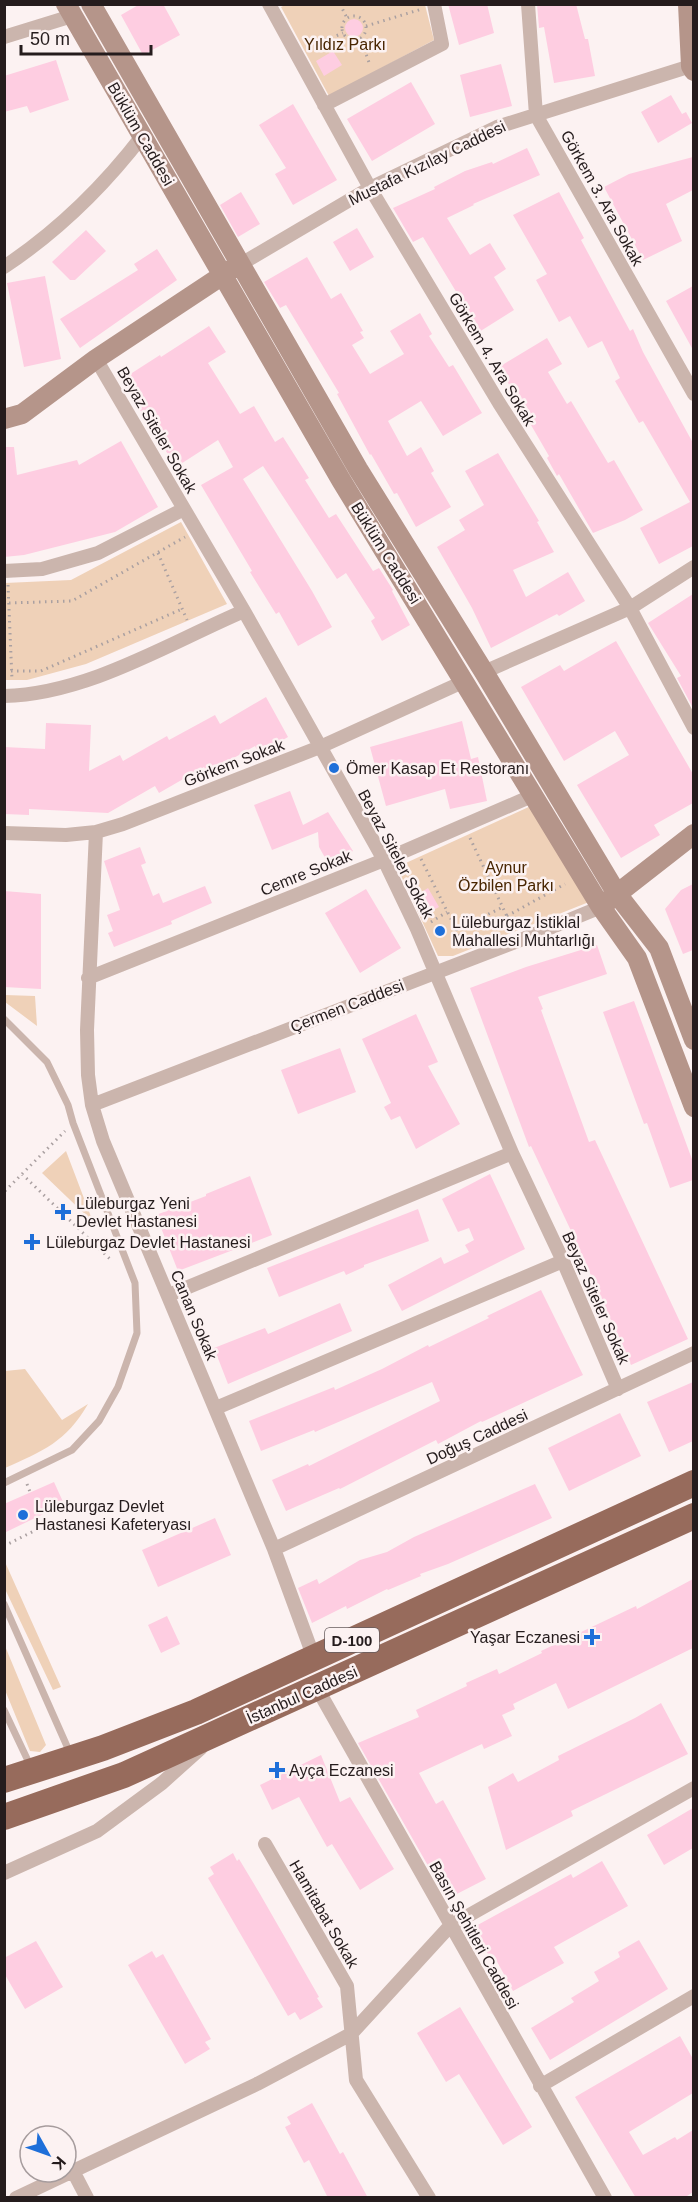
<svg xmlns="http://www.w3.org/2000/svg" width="698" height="2202" font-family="Arial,sans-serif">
<rect width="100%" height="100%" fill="#fcf2f2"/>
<path fill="#efd1b8" d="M287,4L425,5L434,40L329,96L281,7Z
M181,522L227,604L86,664L27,680H5V583L71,580Z
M533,805L589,902L453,956H438L397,867Z
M5,995L35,996L37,1026L5,1002Z
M66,1151L93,1222L42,1173Z
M25,1369L62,1420L88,1404C66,1442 43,1451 5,1468V1371Z
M5,1562L61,1687L53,1690L5,1589Z
M5,1646L46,1745L40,1752L30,1751L5,1690Z"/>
<path fill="#fecde1" d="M140,4H163L180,35L143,55L121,15Z
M448,4H487L494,33L459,45Z
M537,4H576L585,39H588L595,76L554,83L544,27L539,28Z
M345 28a9 9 0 1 1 18 0a9 9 0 1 1-18 0Z
M333,51L342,65L324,76L316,61Z
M56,60L69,100L30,113L27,106L4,112V76Z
M501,64L512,106L470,117L460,75Z
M411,82L435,124L372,161L347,119Z
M671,95L682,114L686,112L692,123L658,143L641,112Z
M293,104L337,180L293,205L275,174L286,168L259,125Z
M527,148L540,175L473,204L474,205L447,218L470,255L490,243L506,269L494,277L514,310L479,332L465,309L466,308L423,237L413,242L393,208L435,189L434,187L465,171L492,162L493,164Z
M693,157V190L666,204L682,241L643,260L604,187L629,174Z
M241,192L260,224L238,237L220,205Z
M559,192L584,238L581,240L630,331L633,329L643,352L693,443V546L659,564L640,528L690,502L643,421L639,423L615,381L620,378L602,341L588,348L570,316L559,322L536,280L547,274L513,215Z
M357,228L374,257L350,271L333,242Z
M86,230L106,251L75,280H70L52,262Z
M157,249L177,280L80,348L60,319L138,270L134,264Z
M307,257L331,299L341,293L363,331L360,332L364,338L352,345L370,374L404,354L390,331L420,313L432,334L429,336L449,367L453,365L482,413L443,436L421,401L388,421L407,456L421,447L434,471L431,473L451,507L416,527L397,493L394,494L371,454L370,455L337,394L339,393L286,305L280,308L264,282Z
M45,276L61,359L24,367L7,283Z
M693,286V350L666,301Z
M209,326L226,352L208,363L240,414L254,406L275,442L283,437L309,478L305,480L329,518L336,514L373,571L379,568L393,590L392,591L410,625L382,641L371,621L375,618L346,573L337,579L263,466L243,479L312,591L332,627L298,646L279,612L276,614L250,572L252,571L201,485L233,467L218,440L176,467L121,380L160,355L161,357Z
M547,338L562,364L548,372L567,404L571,401L608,463L614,460L643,510L625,520L593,533L559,474L557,476L547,458L549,456L531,425H532L499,367Z
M121,441L158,507L115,532L24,555L4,557V447H14L17,475L77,460L79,465Z
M498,453L539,521L537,522L554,552L513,570L526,597L568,572L585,601L559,616L557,614L491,648L472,608L437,547L465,530L459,520L484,505L465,471Z
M693,594V708L677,678L681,676L648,623Z
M616,641L693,774V803L654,825L660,835L621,858L577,785L629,755L615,731L564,761L521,687L560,665L564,671Z
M266,697L288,737L259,754L255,746L207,773L204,767L159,793L155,786L108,813L29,809V815L4,814V747L45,749L46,723L91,725L89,771L120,755L123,761L167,736L169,740L215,715L220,724Z
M462,721L471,759L478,757L487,801L450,809L445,789L386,806L370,747Z
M290,791L303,825L328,812L353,851L328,863L319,847L318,832L272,850L254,805Z
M140,847L146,863L141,865L153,896L159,893L163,903L205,886L212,903L171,921L172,924L114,947L108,933L113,931L107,915L120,910L104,861Z
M693,884V950L683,954L665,909L681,890Z
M428,888L439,907L421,917L412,898Z
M366,889L401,948L360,973L325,913Z
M4,891L41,894V989L4,987Z
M597,945L607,974L538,997L543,1009L541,1010L589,1142L595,1140L688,1339L631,1365L573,1235L531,1146L529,1147L470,988L526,967Z
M634,1001L693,1162V1180L670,1188L647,1123L644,1124L603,1012Z
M416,1014L438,1062L428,1066L460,1124L416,1149L400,1116L391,1120L384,1107L391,1103L362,1039Z
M340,1048L356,1092L298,1114L281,1070Z
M490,1174L525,1249L402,1311L388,1285L441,1257L444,1264L469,1252L465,1245L474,1240L469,1228L458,1232L442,1199Z
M250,1176L272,1235L178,1271L156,1215L206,1196V1194Z
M418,1209L429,1241L364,1265V1267L346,1275L344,1271L279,1297L267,1268Z
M541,1290L583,1375L482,1422L481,1421L438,1444L436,1440L340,1489L339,1488L286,1511L272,1480L308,1464L309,1466L440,1401L432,1382L315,1432L314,1430L261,1451L249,1421L334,1387L335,1390L382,1369L428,1345L429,1347L489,1318L487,1316Z
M340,1303L352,1331L228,1384L214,1348L265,1328L268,1334Z
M693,1382V1441L669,1452L647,1402Z
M620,1413L641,1456L569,1491L548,1448Z
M54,1482L64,1504L4,1533V1504Z
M535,1484L552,1518L448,1564L420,1574L421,1576L388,1590L387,1589L347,1609L346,1606L312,1623L298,1588L317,1579L319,1584L360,1560L387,1552L414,1537Z
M215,1518L231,1555L158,1587L142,1550Z
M693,1579V1648L568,1709L556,1683L513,1704L515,1709L502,1715L512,1736L484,1749L482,1744L419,1773L436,1804L443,1800L486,1879L447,1899L358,1743L419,1717L416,1710L467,1686L466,1683L497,1669L499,1674L542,1653L541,1651L636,1606L637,1609Z
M167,1616L180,1644L161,1653L148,1625Z
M661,1703L688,1754L571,1811L573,1816L506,1850L488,1787L513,1773L518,1782L559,1760L558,1756L635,1718Z
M321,1755L340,1802L350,1797L394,1869L360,1890L332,1844L327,1847L299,1797L272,1810L260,1785Z
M693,1808V1848L664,1865L647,1835Z
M233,1853L237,1861L239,1859L260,1894L319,1997L317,1998L323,2007L300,2020L295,2012L288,2016L208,1878L214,1874L210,1867Z
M602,1861L628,1906L554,1947L564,1963L513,1991L494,1956L490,1958L474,1927L571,1874L573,1878Z
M639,1940L668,1989L550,2060L531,2028L574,2002L571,1998L599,1981L594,1972L620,1957L618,1952Z
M36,1941L63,1987L25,2009L4,1973V1958Z
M152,1951L156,1958L163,1954L211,2039L205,2042L210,2049L185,2064L128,1965Z
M460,2007L532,2127L503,2145L459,2074L446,2082L417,2033Z
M680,2036L693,2059V2093L629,2132L643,2155L675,2137L677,2140L693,2130V2192L684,2198H636L575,2097Z
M312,2103L340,2154L343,2152L368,2198H328L309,2160L304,2163L285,2127L291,2124L287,2117Z"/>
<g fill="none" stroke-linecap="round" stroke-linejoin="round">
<path stroke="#aaa0a1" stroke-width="3" stroke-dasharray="1.5 4.5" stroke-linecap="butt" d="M340,4L347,18
M342 28a12 12 0 1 1 24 0a12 12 0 1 1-24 0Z
M366,26L422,9
M360,38L370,65
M309,47L343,33
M158,553L187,620
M8,585L12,680
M9,603L72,601L185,537
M11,671H41L182,609
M470,838L512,927
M421,859L465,947
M507,916L565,884
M431,922L447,912
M456,930L503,907
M22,1174L112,1261
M5,1191L65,1131
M27,1484L30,1492
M4,1546L40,1528L58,1530L67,1520"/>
<path stroke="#cbb5ad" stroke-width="7" d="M4,1019L47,1062L68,1105L73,1123L135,1283L137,1333L118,1387L99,1421L72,1450L4,1483
M4,1604L70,1753
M4,1710L30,1765"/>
<path stroke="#cbb5ad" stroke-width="14" d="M269,4L370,188L499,403L630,608L694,728
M528,4L536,115L694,394
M4,37L72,16
M324,105L442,44L434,4
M241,264L370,188L497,127L694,65
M4,267C58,231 104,186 143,135
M96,359L244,611L384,860L417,929L512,1153L563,1261L618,1389
M4,571L42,569L98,553L184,509
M484,672L630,608L694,567
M4,696C88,694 169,643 244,611
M96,832L87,1030L88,1075L92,1105L103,1141L274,1549L314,1658
M4,833L66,835L96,832L123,824L320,747L465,681
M88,978L384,860L534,795
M92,1105L518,941L601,907
M169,1295L512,1153
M216,1408L563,1261
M274,1549L694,1353
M317,1688L605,2198
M265,1844L347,1986L356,2080L429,2198
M4,1873L97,1831L162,1783L201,1748
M540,2086L694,1996
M73,2171L87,2198
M16,2198L257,2084L351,2034L450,1926L694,1788"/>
<path stroke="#b5958a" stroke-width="20" d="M66,4L341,480L601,907L637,958L694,1107
M91,4L358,469L484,672L617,894L659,948L694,1040
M688,4L691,66L694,71
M4,419L22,414L96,359L232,269
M608,901L694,834"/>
<path stroke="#976b5c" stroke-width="26" d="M4,1780L103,1748L196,1712L694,1483
M4,1817L124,1775L694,1516"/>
</g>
<g fill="#1e6fd9" stroke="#fcf2f2" stroke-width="2">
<circle cx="334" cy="768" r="6"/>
<circle cx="440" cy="931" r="6"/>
<path d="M60 1203h6v6h6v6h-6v6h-6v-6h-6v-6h6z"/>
<path d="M29 1233h6v6h6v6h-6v6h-6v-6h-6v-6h6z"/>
<circle cx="23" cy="1515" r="6"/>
<path d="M589 1628h6v6h6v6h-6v6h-6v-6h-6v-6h6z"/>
<path d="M274 1761h6v6h6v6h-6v6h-6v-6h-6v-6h6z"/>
</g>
<g text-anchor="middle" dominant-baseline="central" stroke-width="5" stroke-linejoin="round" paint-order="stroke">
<rect fill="#fcf2f2" stroke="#665c5d" stroke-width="1.5" x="325" y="1628" width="54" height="24" rx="4.5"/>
<g font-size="15" font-weight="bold" fill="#251c1d">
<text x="352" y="1640">D-100</text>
</g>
<g font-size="16" fill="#482500" stroke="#fcf2f2">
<text x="345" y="44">Yıldız Parkı</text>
<text x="506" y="867">Aynur<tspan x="506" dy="18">Özbilen Parkı</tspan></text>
</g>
<g font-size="16" fill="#251c1d" stroke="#fcf2f2">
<text transform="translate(141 134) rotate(60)">Büklüm Caddesi</text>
<text transform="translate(427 163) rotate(-26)">Mustafa Kızılay Caddesi</text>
<text transform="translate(602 198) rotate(61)">Görkem 3. Ara Sokak</text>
<text transform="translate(492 359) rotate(59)">Görkem 4. Ara Sokak</text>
<text transform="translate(157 430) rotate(60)">Beyaz Siteler Sokak</text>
<text transform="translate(386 553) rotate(58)">Büklüm Caddesi</text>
<text transform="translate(234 763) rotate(-21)">Görkem Sokak</text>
<text transform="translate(396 854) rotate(62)">Beyaz Siteler Sokak</text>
<text transform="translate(306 873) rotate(-22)">Cemre Sokak</text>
<text transform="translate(347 1006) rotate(-21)">Çermen Caddesi</text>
<text transform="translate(596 1298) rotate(66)">Beyaz Siteler Sokak</text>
<text transform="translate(194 1315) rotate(67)">Canan Sokak</text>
<text transform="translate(477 1437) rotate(-25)">Doğuş Caddesi</text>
<text transform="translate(302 1695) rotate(-24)">İstanbul Caddesi</text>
<text transform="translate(324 1914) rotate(60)">Hamitabat Sokak</text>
<text transform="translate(474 1935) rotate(61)">Basın Şehitleri Caddesi</text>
</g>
<g font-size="16" fill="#251c1d" stroke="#fcf2f2" text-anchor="start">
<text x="346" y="768">Ömer Kasap Et Restoranı</text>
<text x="452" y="922">Lüleburgaz İstiklal<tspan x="452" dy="18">Mahallesi Muhtarlığı</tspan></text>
<text x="76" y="1203">Lüleburgaz Yeni<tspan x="76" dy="18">Devlet Hastanesi</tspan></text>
<text x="46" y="1242">Lüleburgaz Devlet Hastanesi</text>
<text x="35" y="1506">Lüleburgaz Devlet<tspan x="35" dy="18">Hastanesi Kafeteryası</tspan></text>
<text x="580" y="1637" text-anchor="end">Yaşar Eczanesi</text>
<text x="289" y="1770">Ayça Eczanesi</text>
</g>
</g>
<rect width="698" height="2202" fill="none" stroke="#251c1d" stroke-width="12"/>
<g transform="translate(48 2154) rotate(130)"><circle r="28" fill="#fcf2f2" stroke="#a69c9d" stroke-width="1.5"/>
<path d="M0-4.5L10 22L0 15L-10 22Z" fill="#1e6fd9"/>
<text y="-9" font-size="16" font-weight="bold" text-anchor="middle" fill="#251c1d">K</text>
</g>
<path d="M21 45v9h130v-9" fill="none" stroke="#251c1d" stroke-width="3"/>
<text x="30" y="45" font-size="18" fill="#251c1d" stroke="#fcf2f2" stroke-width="4.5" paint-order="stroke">50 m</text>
</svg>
